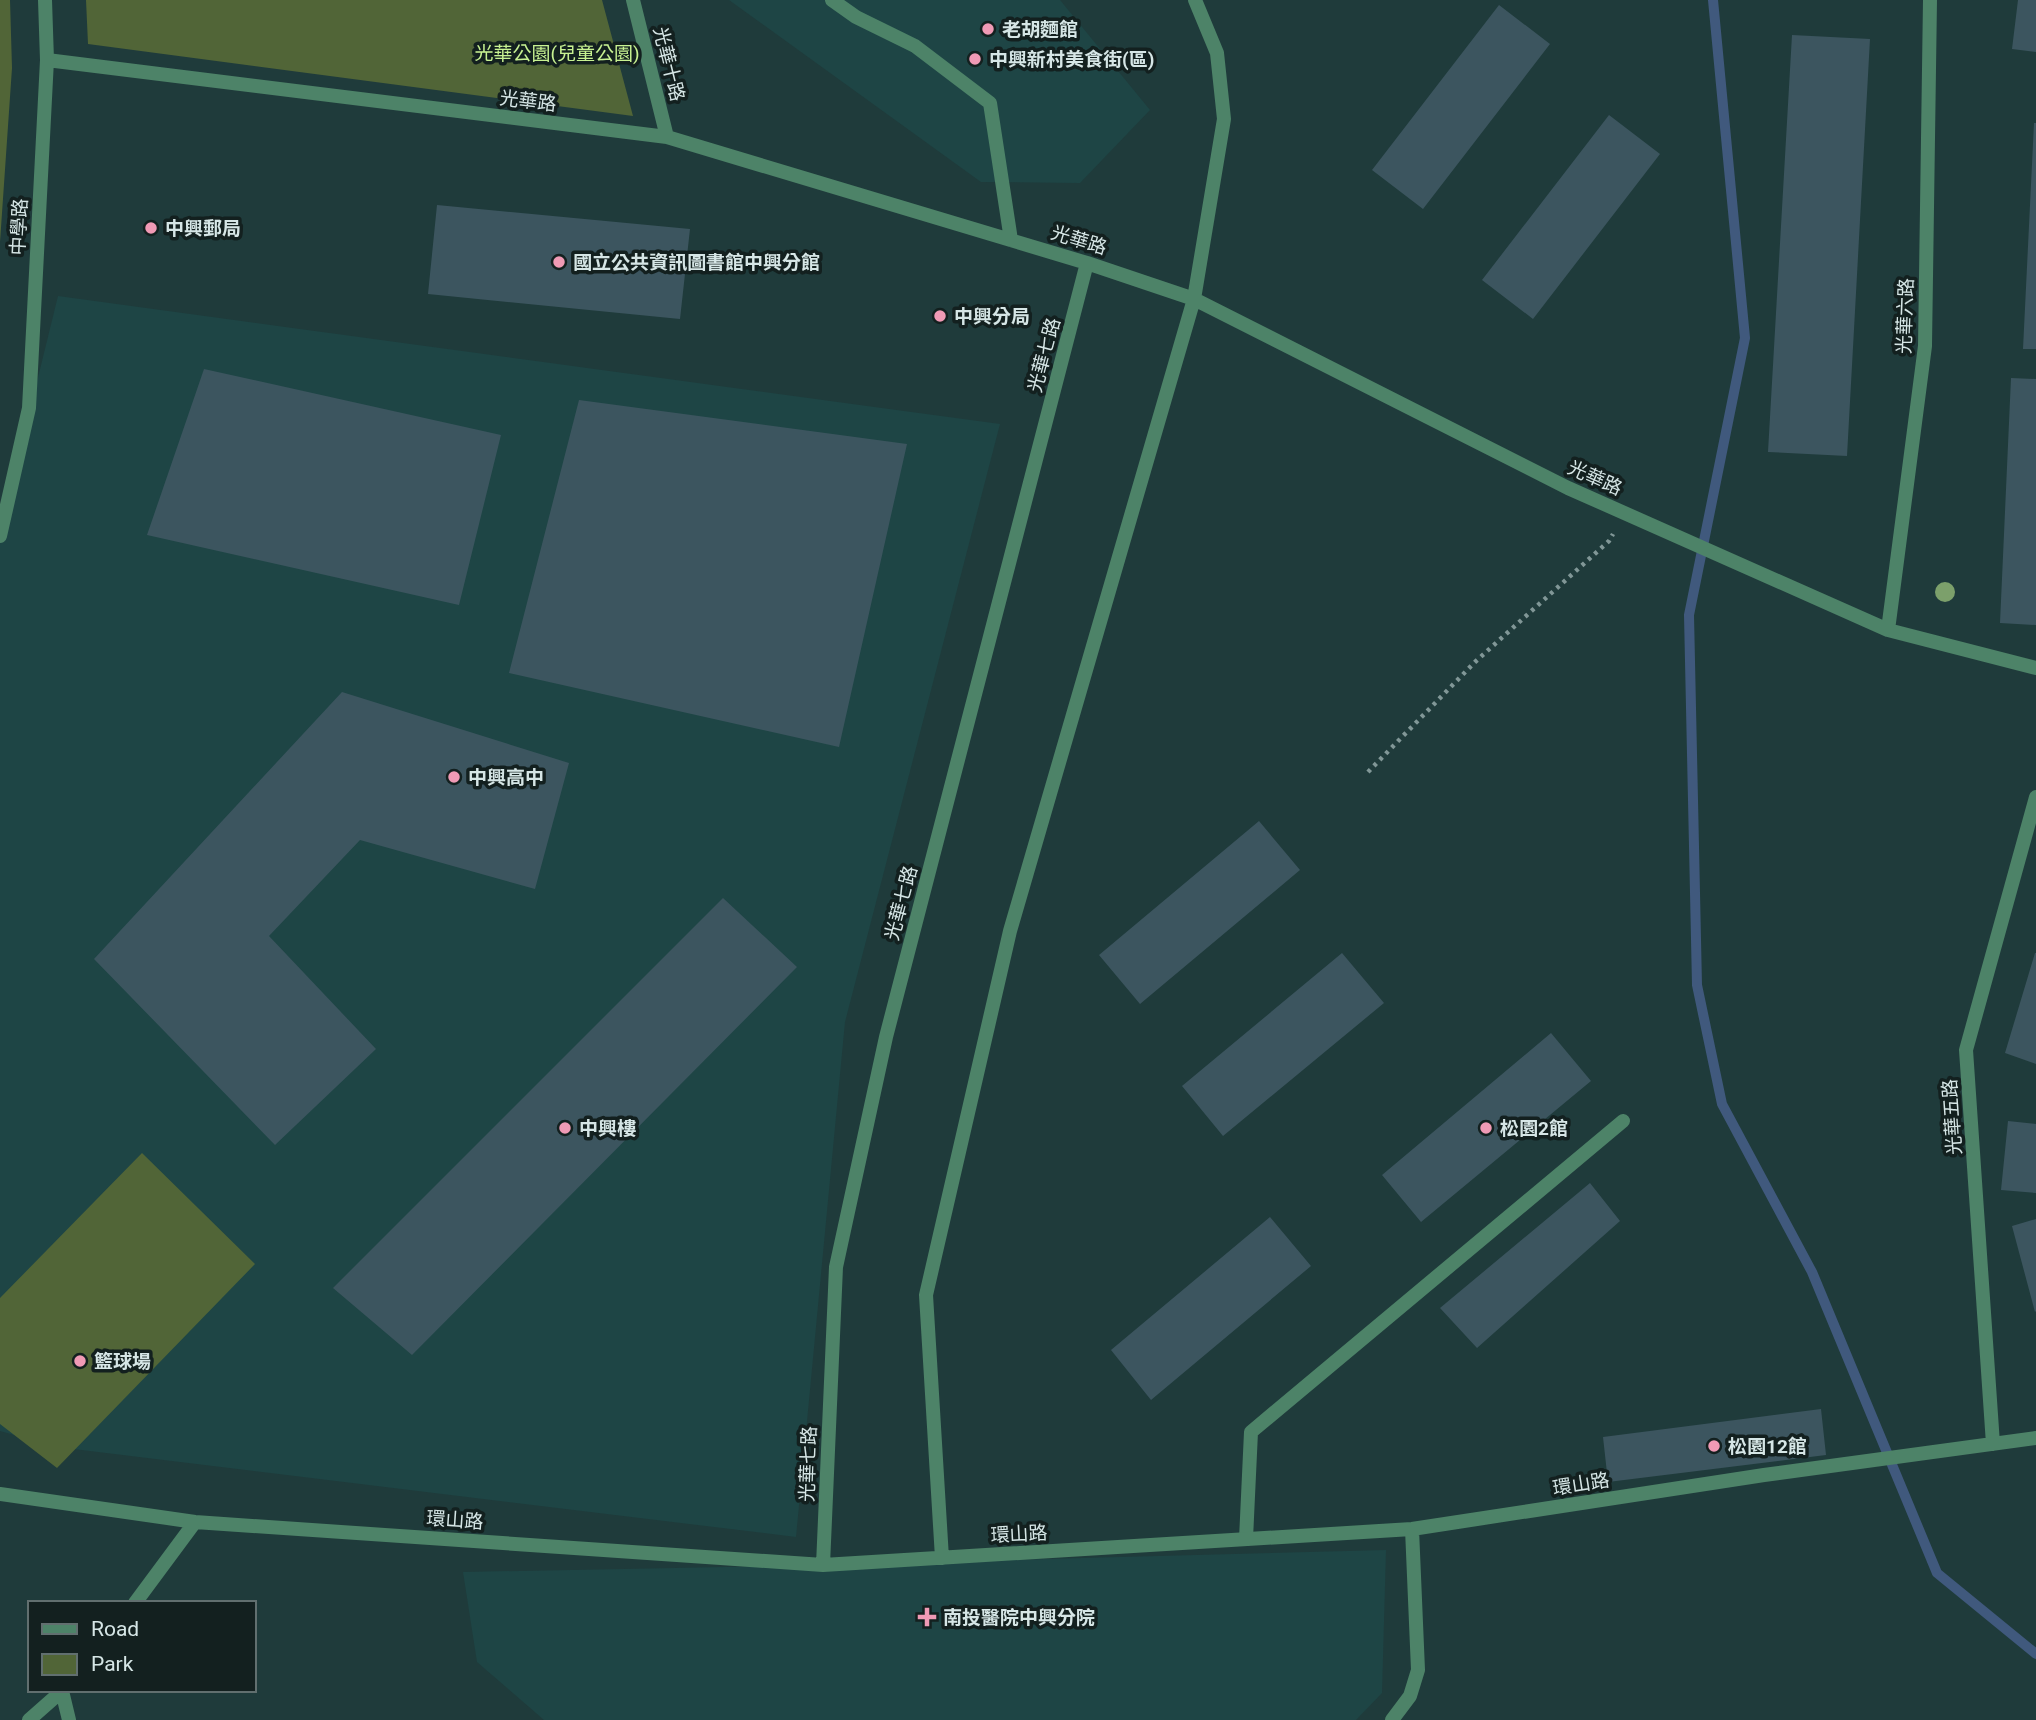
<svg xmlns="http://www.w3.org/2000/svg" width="2036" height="1720" font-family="Roboto,'Noto Sans TC',sans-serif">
<rect width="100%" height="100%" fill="#1f3b3b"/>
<path fill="#1e4545" d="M729,0H1060L1150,110L1080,183L981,182Z
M58,296L1000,424L845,1022L796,1537L57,1447L0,1431V532Z
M1386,1550L1382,1693L1356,1720H544L477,1662L463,1572L823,1565Z"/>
<path fill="#516537" d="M0,0H10L12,68L0,242Z
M86,0H602L633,116L88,44Z
M142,1153L255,1264L57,1468L0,1424V1298Z"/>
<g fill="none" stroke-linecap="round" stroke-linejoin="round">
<path stroke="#40597d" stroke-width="10" d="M1713,0L1745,338L1689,615L1697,985L1722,1104L1812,1272L1937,1573L2036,1654"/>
</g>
<path fill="#3c555f" d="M2018,0H2036V52L2012,49Z
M1499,5L1550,44L1423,209L1372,170Z
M1792,35L1870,39L1847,456L1768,452Z
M1609,115L1660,154L1533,319L1482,280Z
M2034,123H2036V349H2023Z
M437,205L690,229L680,319L428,294Z
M204,369L501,435L459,605L147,535Z
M2011,378L2036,379V625L2000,623Z
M579,400L907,444L839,747L509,673Z
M342,692L569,763L535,889L360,840L269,936L376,1049L275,1145L94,959Z
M1259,821L1300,870L1140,1004L1099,955Z
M723,898L797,967L412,1355L333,1288Z
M1342,953L1384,1003L1223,1136L1182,1086Z
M2035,953H2036V1064L2005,1053Z
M1551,1033L1591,1081L1421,1222L1382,1175Z
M2008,1121L2036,1124V1193L2001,1190Z
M1590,1183L1620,1221L1477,1348L1440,1308Z
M1270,1217L1311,1266L1151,1400L1111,1350Z
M2036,1219V1311L2035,1312L2012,1226Z
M1821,1409L1826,1455L1608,1482L1603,1437Z"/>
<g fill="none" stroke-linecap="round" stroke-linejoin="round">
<path stroke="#819797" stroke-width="4.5" stroke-dasharray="3.5 5" stroke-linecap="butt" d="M1368,772L1475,662L1609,541L1613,534"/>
<path stroke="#4d8368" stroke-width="14" d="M1246,1539L1251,1432L1623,1121"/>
<path stroke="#4d8368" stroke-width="14" d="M633,0L667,137
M832,0L856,17L915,46L990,103L1011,240
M47,60L667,137L1087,263L1194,299L1568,488L1888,630L2036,668
M0,536L29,408L47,60L45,0
M1888,630L1925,346L1930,0
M1993,1444L1966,1050L2036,797
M0,1494L195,1522L823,1565L1412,1529L1764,1475L2036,1438
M942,1558L926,1295L1010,931L1194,299L1224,119L1217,53L1195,0
M823,1565L836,1267L886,1037L1087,263
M135,1603L195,1522
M62,1691L69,1720
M29,1720L63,1690
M1392,1720L1410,1696L1418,1670L1412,1529"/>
</g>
<circle fill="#7ca06b" cx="1945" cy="592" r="10"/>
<g fill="#f09ab5" stroke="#13201f" stroke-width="2.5">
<circle cx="988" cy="29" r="7"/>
<circle cx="975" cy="59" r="7"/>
<circle cx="151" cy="228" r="7"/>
<circle cx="559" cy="262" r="7"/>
<circle cx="940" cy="316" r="7"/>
<circle cx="454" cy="777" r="7"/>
<circle cx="565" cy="1128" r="7"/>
<circle cx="1486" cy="1128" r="7"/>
<circle cx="80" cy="1361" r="7"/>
<circle cx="1714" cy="1446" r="7"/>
<path d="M923.5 1606.5h7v7h7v7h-7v7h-7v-7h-7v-7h7z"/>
</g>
<g text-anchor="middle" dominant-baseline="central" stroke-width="7" stroke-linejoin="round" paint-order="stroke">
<g font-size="19" font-weight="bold" fill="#d6e6e6" stroke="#13201f" text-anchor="start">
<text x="1002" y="29">老胡麵館</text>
<text x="989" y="59">中興新村美食街(區)</text>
<text x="165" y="228">中興郵局</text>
<text x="573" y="262">國立公共資訊圖書館中興分館</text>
<text x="954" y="316">中興分局</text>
<text x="468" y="777">中興高中</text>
<text x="579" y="1128">中興樓</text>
<text x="1500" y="1128">松園2館</text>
<text x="94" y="1361">籃球場</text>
<text x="1728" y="1446">松園12館</text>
<text x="943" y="1617">南投醫院中興分院</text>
</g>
<g font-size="19" fill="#c8f292" stroke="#13201f">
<text x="557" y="53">光華公園(兒童公園)</text>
</g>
<g font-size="19" fill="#d6e6e6" stroke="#13201f">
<text transform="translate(669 64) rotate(76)">光華十路</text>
<text transform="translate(528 101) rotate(7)">光華路</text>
<text transform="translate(19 227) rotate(-87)">中學路</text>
<text transform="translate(1079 240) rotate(17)">光華路</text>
<text transform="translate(1905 316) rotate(-88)">光華六路</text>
<text transform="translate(1044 355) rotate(-75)">光華七路</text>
<text transform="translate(1595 478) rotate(24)">光華路</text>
<text transform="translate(901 903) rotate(-75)">光華七路</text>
<text transform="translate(1952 1117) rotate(-94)">光華五路</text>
<text transform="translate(808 1464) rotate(-88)">光華七路</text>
<text transform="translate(1581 1484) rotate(-9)">環山路</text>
<text transform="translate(455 1520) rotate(4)">環山路</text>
<text transform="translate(1019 1534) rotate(-3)">環山路</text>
</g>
</g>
<rect x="28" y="1601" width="228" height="91" fill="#13201f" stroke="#616f6f" stroke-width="2"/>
<rect x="42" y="1624" width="35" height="10" fill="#4d8368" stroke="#616f6f" stroke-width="2"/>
<text x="91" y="1636" font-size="21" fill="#d6e6e6">Road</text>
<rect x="42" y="1654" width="35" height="21" fill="#516537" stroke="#616f6f" stroke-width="2"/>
<text x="91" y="1671" font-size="21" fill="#d6e6e6">Park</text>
</svg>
